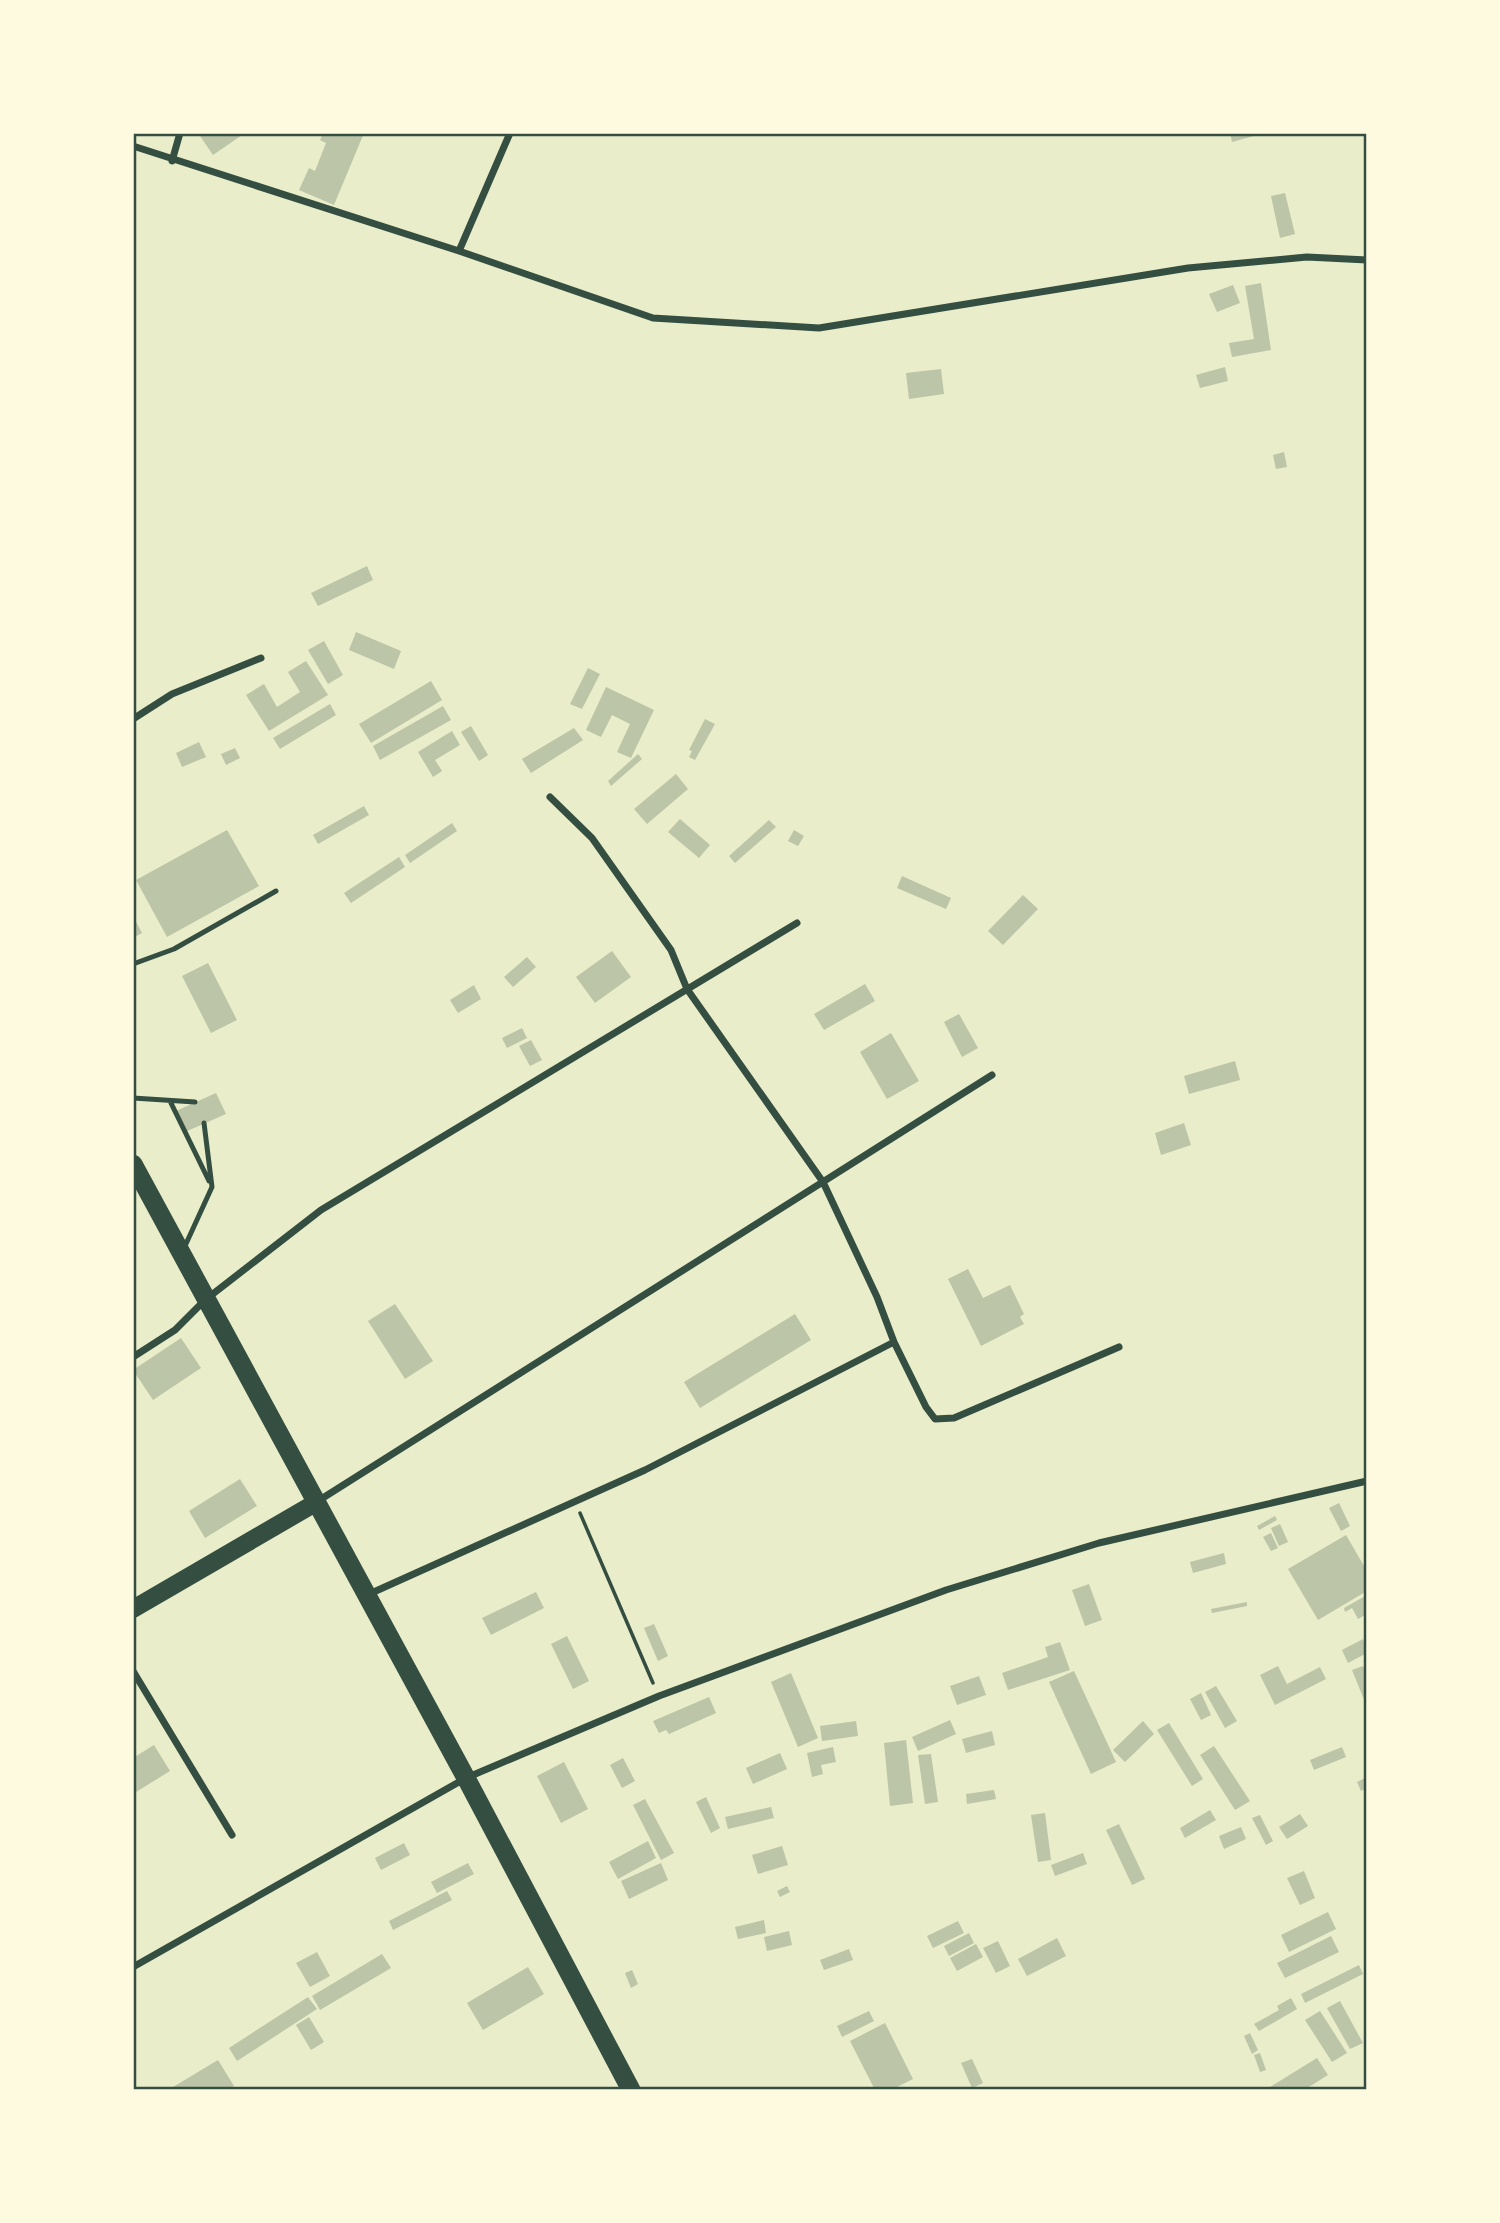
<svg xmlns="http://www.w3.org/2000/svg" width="1500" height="2223" font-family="'Nunito Sans',sans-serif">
<rect width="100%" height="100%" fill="#e9edc9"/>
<path fill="#bcc5a7" d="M198,133H245L213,155Z
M323,133H364L334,205L299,190L309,168L315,171L326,143L320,140Z
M1230,133H1260L1261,134L1232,142Z
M1285,193L1295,234L1280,238L1271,196Z
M1261,283L1271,350L1232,357L1229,343L1254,339L1245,286Z
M1233,285L1240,303L1217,312L1209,294Z
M1225,367L1228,381L1200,388L1196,375Z
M941,369L944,394L909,399L906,373Z
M1284,452L1287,467L1276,469L1273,455Z
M367,566L373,580L318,606L311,593Z
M356,632L401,651L394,669L349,650Z
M324,641L343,675L328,684L308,650Z
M306,661L328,695L269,731L246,695L264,684L277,707L300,692L288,672Z
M588,668L600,674L582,709L570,704Z
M431,681L442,700L371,743L359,724Z
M606,687L654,710L631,758L617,752L630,724L612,715L601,737L586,730Z
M330,704L336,715L280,749L273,738Z
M443,706L451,720L380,760L373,746Z
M705,719L715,724L695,760L689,757L692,751L689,750Z
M471,726L488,755L479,761L461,732Z
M574,728L583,740L531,773L522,759Z
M452,731L460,745L435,760L442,771L433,777L418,752Z
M199,742L206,757L182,767L176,753Z
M235,748L240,758L226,765L221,754Z
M638,754L642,759L611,786L608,781Z
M676,774L688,789L647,824L634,809Z
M364,806L369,815L318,844L313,835Z
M680,819L710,845L699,858L668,832Z
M769,820L776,827L735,863L729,856Z
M452,823L457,831L410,863L405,855Z
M227,830L259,886L167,937L136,880Z
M794,830L804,836L798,846L788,841Z
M399,857L405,867L351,903L344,893Z
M902,876L951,898L946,909L897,888Z
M1023,895L1038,909L1003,945L988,931Z
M133,916L142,933L133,938Z
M612,951L631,977L595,1003L576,977Z
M527,957L536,967L513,987L504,977Z
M208,963L237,1020L211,1033L182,976Z
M865,984L875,1001L824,1030L814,1014Z
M474,985L481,999L458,1013L450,1000Z
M959,1014L978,1048L962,1057L944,1022Z
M522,1028L527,1038L507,1048L502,1038Z
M891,1033L919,1081L887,1099L860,1052Z
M531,1040L542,1060L530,1066L519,1046Z
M1235,1061L1240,1080L1189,1094L1184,1076Z
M216,1093L226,1114L185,1132L176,1111Z
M1184,1123L1191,1145L1161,1155L1155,1133Z
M968,1269L983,1298L1010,1285L1024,1314L1020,1317L1024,1324L981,1346L948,1279Z
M395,1304L433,1361L405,1379L368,1321Z
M795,1314L811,1340L700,1408L684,1382Z
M181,1338L201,1368L153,1400L133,1370Z
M240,1479L257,1506L205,1538L189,1511Z
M1339,1503L1350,1526L1341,1531L1329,1508Z
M1275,1516L1277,1520L1259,1530L1257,1526Z
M1280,1524L1288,1542L1279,1546L1271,1528Z
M1271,1533L1278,1548L1271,1551L1263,1537Z
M1346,1535L1367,1571V1591L1318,1620L1288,1569Z
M1224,1553L1226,1564L1193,1573L1190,1562Z
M1089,1584L1102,1620L1085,1626L1072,1590Z
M536,1592L544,1608L491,1635L482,1618Z
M1367,1595V1614L1358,1619L1352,1608L1345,1612L1344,1608Z
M1247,1602V1606L1212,1613L1211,1609Z
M654,1624L668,1656L658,1661L644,1628Z
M567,1636L589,1681L573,1689L551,1644Z
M1363,1639L1367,1653L1348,1663L1342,1650Z
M1060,1642L1070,1670L1008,1690L1002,1673L1048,1657L1045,1647Z
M1278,1666L1287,1684L1320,1667L1326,1679L1275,1705L1260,1675Z
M1363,1666L1367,1676V1707L1352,1670Z
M1074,1671L1116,1762L1091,1774L1049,1682Z
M791,1673L818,1738L798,1747L771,1682Z
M979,1676L986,1695L957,1705L950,1686Z
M1216,1686L1237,1721L1225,1728L1205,1692Z
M1201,1693L1211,1715L1201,1720L1190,1699Z
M709,1697L716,1713L669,1734L666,1730L659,1733L653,1721Z
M950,1720L956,1734L918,1751L912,1737Z
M856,1721L858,1736L822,1741L820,1726Z
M1143,1721L1154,1734L1125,1762L1113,1750Z
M1169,1723L1203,1779L1192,1786L1157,1730Z
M992,1731L995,1745L966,1753L962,1739Z
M906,1740L913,1803L890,1806L884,1743Z
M154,1745L170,1771L136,1792L133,1787V1758Z
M1214,1746L1250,1801L1235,1810L1200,1755Z
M833,1747L836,1762L821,1765L823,1774L812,1777L807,1753Z
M1342,1747L1346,1757L1314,1770L1310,1760Z
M780,1753L787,1769L753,1784L746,1768Z
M931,1754L938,1802L925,1804L918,1755Z
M623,1758L635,1781L622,1788L610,1765Z
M564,1762L588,1809L561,1823L537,1776Z
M1367,1777V1788L1361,1791L1357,1782Z
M994,1790L996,1799L967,1804L966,1794Z
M706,1797L720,1828L711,1833L696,1802Z
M645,1799L674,1853L661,1860L633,1805Z
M771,1807L774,1818L728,1829L725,1817Z
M1210,1810L1216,1820L1185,1838L1180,1828Z
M1045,1813L1051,1860L1038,1862L1031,1815Z
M1300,1814L1308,1826L1287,1839L1279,1827Z
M1260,1815L1273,1841L1266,1845L1252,1818Z
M1119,1824L1145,1879L1132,1885L1106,1830Z
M1241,1827L1246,1839L1224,1849L1219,1836Z
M648,1841L656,1858L618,1879L609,1862Z
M404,1843L410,1855L381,1870L375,1858Z
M782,1846L788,1865L758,1874L752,1855Z
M1083,1853L1087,1864L1055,1876L1051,1865Z
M468,1863L474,1874L437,1893L431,1882Z
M661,1863L668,1880L629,1899L621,1881Z
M1304,1871L1315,1898L1300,1905L1287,1878Z
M787,1886L790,1892L780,1897L777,1891Z
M447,1891L452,1900L393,1930L389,1921Z
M1328,1912L1336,1929L1289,1952L1281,1935Z
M764,1920L766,1933L738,1939L735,1927Z
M958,1921L964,1933L933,1948L927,1936Z
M789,1931L792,1945L767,1951L764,1937Z
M969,1933L974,1943L949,1956L944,1946Z
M1331,1936L1339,1952L1285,1978L1277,1963Z
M1057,1938L1066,1956L1027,1976L1018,1959Z
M998,1941L1010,1966L996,1973L983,1948Z
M976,1944L983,1957L957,1971L950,1958Z
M849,1949L853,1960L824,1970L820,1960Z
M317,1952L330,1976L310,1987L296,1963Z
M382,1954L391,1968L320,2010L312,1996Z
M1359,1965L1363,1974L1305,2003L1301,1994Z
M528,1967L544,1994L483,2030L467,2003Z
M632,1970L638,1984L631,1988L625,1973Z
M308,1997L317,2009L237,2061L229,2048Z
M1291,1998L1297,2009L1259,2031L1254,2024L1279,2010L1277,2006Z
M1340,2001L1363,2043L1350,2049L1327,2008Z
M869,2011L874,2021L842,2037L837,2026Z
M1320,2011L1347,2053L1332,2062L1305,2020Z
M309,2017L324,2042L311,2050L296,2025Z
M885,2023L913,2079L891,2090H875L850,2041Z
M1250,2033L1258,2050L1252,2054L1244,2036Z
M1260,2053L1266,2070L1260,2072L1254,2055Z
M1317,2058L1328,2075L1304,2090H1265Z
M972,2059L983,2083L972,2088L961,2063Z
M218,2060L234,2086L226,2090H168Z"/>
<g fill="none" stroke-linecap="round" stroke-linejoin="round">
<path stroke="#344e41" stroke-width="3.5" d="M580,1513L653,1683"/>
<path stroke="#344e41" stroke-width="5" d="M133,964L174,949L276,891
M133,1098L195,1102
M170,1101L209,1181
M185,1246L212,1187L204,1123"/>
<path stroke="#344e41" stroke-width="7" d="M133,146L459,251L653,318L819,328L1188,268L1307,257L1367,260
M172,161L180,133
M459,251L510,133
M133,719L172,694L261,658
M550,797L592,838L671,950L687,989L823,1182L877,1297L894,1342L926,1407L935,1419L954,1418L1119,1347
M133,1357L175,1330L205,1300L321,1210L797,923
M318,1501L992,1075
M367,1595L645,1470L894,1342
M133,1671L232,1835
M133,1967L466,1778L659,1696L946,1590L1099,1543L1367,1481"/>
<path stroke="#344e41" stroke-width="18" d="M133,1609L317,1502"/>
<path stroke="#344e41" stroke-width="19" d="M133,1164L466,1778L631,2090"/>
</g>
<rect width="1500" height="2223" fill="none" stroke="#fefae0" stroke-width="270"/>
<rect x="135" y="135" width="1230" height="1953" fill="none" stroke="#344e41" stroke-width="2.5"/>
</svg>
